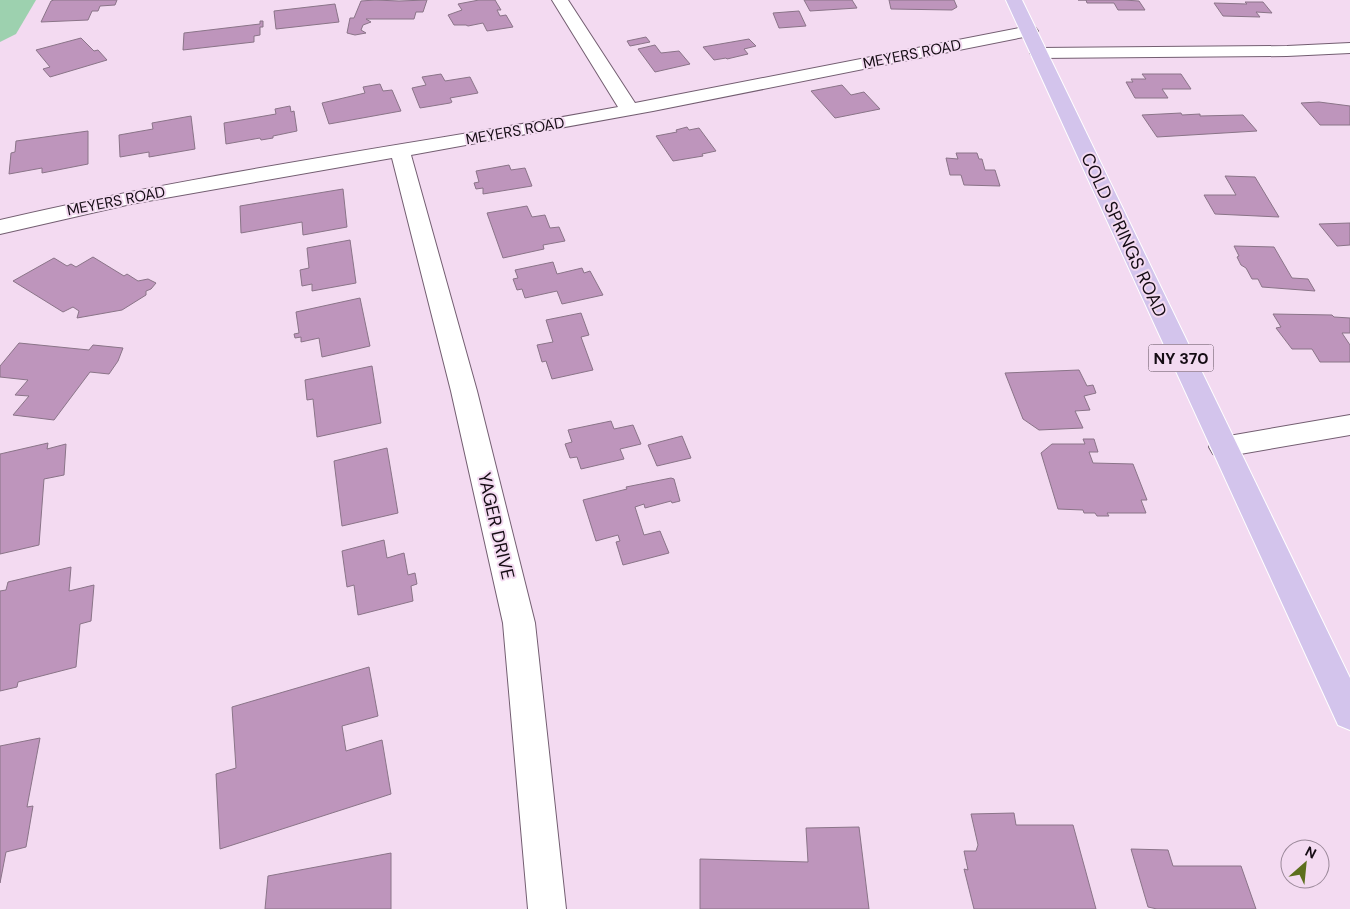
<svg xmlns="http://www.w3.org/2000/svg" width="1350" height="909" font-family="'DM Sans',sans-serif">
<rect width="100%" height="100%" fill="#f3daf1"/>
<path fill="#9dd1af" d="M0,0H36L16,34L0,42Z"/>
<path fill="#be95bc" stroke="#8a7488" d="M54,0H117L115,5L100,6L98,11H92L88,20L41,22L51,1Z
M375,0L399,1L427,0L423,12H416L414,19H366L371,22L363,25L361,30L366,33L355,35L347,33L350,18H354L361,1Z
M479,0H495L501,10H497L500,16L506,15L513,27L487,31L483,23L468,26L466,25H454L448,15L462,10L458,4Z
M804,0H852L857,8L810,11Z
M889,0H954L957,7L952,10L891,9Z
M1078,0H1124L1139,1L1145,10H1118L1114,3H1087L1086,0Z
M1245,2H1263L1272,13L1256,12L1260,17L1223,16L1214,3L1247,4Z
M335,4L339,22L276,29L274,11Z
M799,11L806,26L779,28L773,13Z
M260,21H263V27H260V35L254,36V42L183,50L184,33L260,24Z
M646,37L650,42L630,46L627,41Z
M81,38L94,51L98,50L107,60L50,77L43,69L50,67L36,50Z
M749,39L756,46L744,49L748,54L727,59L726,58L714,60L703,47Z
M655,45L661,53L679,51L690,64L655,72L638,49Z
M441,74L445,81L470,77L478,93L450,98L452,102L450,103L420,108L412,88L426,85L422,77Z
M1142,74H1181L1191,89H1162L1168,98H1135L1126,82H1133L1131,79H1146Z
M380,84L383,91L392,90L401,111L329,124L322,103L365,93L363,87Z
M842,85L851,95L864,92L880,109L835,118L811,91Z
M1319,102L1350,106V125H1320L1301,103Z
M290,106L291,112L294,111L297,131L273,136V138L261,140L260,138L226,144L224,123L276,114L275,109Z
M1181,113L1182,115L1200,114V116L1243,115L1257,131L1157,137L1142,115Z
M191,116L195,149L149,157V152L120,157L119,135L153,129L152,123Z
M687,127L689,130L699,128L716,151L702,154L703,156L673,161L656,136L677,132L676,130Z
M88,131V164L42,173V168L9,174L11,153L15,152L16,141Z
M956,153H977L979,159H982L985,170H995L1000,186L964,185L961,175H950L946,158L958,159Z
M509,165L511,170L525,168L532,186L483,194V188L476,189L474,183L479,182L476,171Z
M1225,176L1255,177L1279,217L1215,214L1204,195H1236Z
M343,189L347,227L303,235L302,222L241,233L240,206Z
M527,206L532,217L545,215L550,228L559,227L565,241L543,245L544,249L503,258L487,213Z
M1350,223V245L1337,246L1319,224Z
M350,240L356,283L312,291V284L302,286L300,270L309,268L307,248Z
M1234,246L1274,247L1292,278L1308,279L1315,291L1262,287L1258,279H1252L1246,268L1241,265L1237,257L1239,256Z
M93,257L124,276L127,274L138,281L148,279L156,283L151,289L146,291V295L122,310L77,318L79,311L73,307L63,312L13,281L54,258L67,266L71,264L76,267Z
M553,262L557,274L582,268L584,273L590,271L603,295L562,304L557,291L525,298L522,289L517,290L513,279L518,278L515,270Z
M360,298L370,346L322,357L319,338L301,342V337L295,338L294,334L299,333L296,312Z
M581,313L589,335L581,337L593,370L552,379L546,361L542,362L537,345L553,342L546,320Z
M1273,314L1332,315L1334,317L1350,318V333H1342L1350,345V362H1320L1312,349H1292L1276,328L1281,327Z
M19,343L89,350L93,345L123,348L118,361L109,374L90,372L54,420L13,415L29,396L15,395L28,380L0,377V366Z
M372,366L381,423L317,437L313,399L307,400L305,380Z
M1079,370L1087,386L1093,385L1096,393L1084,396L1090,410L1075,411L1083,428L1039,430L1023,419L1005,373Z
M611,421L614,429L633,425L641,444L620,449L624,459L581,469L577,457L570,458L565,444L572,442L568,430Z
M682,436L691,458L657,466L648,445Z
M1083,439H1094L1098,452H1089L1093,463L1133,464L1147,500H1141L1146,513H1107L1109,516H1097L1095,513H1084L1083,510L1058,509L1041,453L1052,444H1085Z
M48,443L47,449L66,444L64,475L44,479L39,545L0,554V454Z
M387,448L398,513L342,526L334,461Z
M671,478L674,479L680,501L672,503L671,501L645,508L644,504L635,507L644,535L660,531L669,553L623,565L616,542L620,541L618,535L596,541L583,500L627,489L626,487Z
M384,540L387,558L404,553L408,575L415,573L417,584L411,586L413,601L358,615L354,585L347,587L342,551Z
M71,567L69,591L94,585L91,621L80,624L76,667L18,682L17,687L0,691V591L6,590L8,582Z
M369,667L378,716L342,726L346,751L382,740L391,794L220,849L216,774L236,768L232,707Z
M40,738L27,807L33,806L26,847L6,852L0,883V746Z
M1014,813L1016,825H1073L1096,909H974L964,869L968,870L964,851H976L978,845L971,814Z
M859,827L869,909H700V859L808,862L806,828Z
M1131,849L1168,850L1173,866H1241L1256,909H1157L1148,907Z
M391,853V909H265L268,876Z"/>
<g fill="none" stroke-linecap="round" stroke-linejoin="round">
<defs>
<path id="street" d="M552,0H568L635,103L1029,26L1035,27L1038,31L1035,35L1029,36L653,111L411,155L477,391L535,623L566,909H528L503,623L451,391L392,158L131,204L0,234V220C204,172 412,145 618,107Z
M1350,43V53L1287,56L1039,58L1033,57L1030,53L1033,49L1039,48L1287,46Z
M1350,415V435L1223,457L1213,454L1209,447L1213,440L1223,437Z"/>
<path id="primary" d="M1006,0H1022L1350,678V730L1338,725Z"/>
</defs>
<use href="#street" stroke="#735e71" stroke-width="2"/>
<use href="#primary" stroke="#fff" stroke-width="2"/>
<use href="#street" fill="#fff" fill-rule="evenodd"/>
<use href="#primary" fill="#d3c4ec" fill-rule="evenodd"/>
</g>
<g text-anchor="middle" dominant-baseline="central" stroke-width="4" stroke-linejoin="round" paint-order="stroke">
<g font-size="15" fill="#150c14" stroke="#f3daf1">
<text transform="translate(912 54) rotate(-11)">MEYERS ROAD</text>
<text transform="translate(515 131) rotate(-10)">MEYERS ROAD</text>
<text transform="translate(116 201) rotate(-11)">MEYERS ROAD</text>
</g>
<rect fill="#f3daf1" stroke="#584a56" stroke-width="1" x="1148.5" y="344.5" width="65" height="27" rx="4"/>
<g font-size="16" font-weight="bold" fill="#150c14">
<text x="1181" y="358">NY 370</text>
</g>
<g font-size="18" fill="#150c14" stroke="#f3daf1">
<text transform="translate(1124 235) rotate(65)">COLD SPRINGS ROAD</text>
<text transform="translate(496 526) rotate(77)">YAGER DRIVE</text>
</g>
</g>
<g transform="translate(1305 864) rotate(27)"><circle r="24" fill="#f3daf1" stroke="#9a8899"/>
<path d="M0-4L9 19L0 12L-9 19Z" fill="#5c6f1d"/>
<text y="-8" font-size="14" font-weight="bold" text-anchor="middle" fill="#150c14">N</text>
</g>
</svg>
